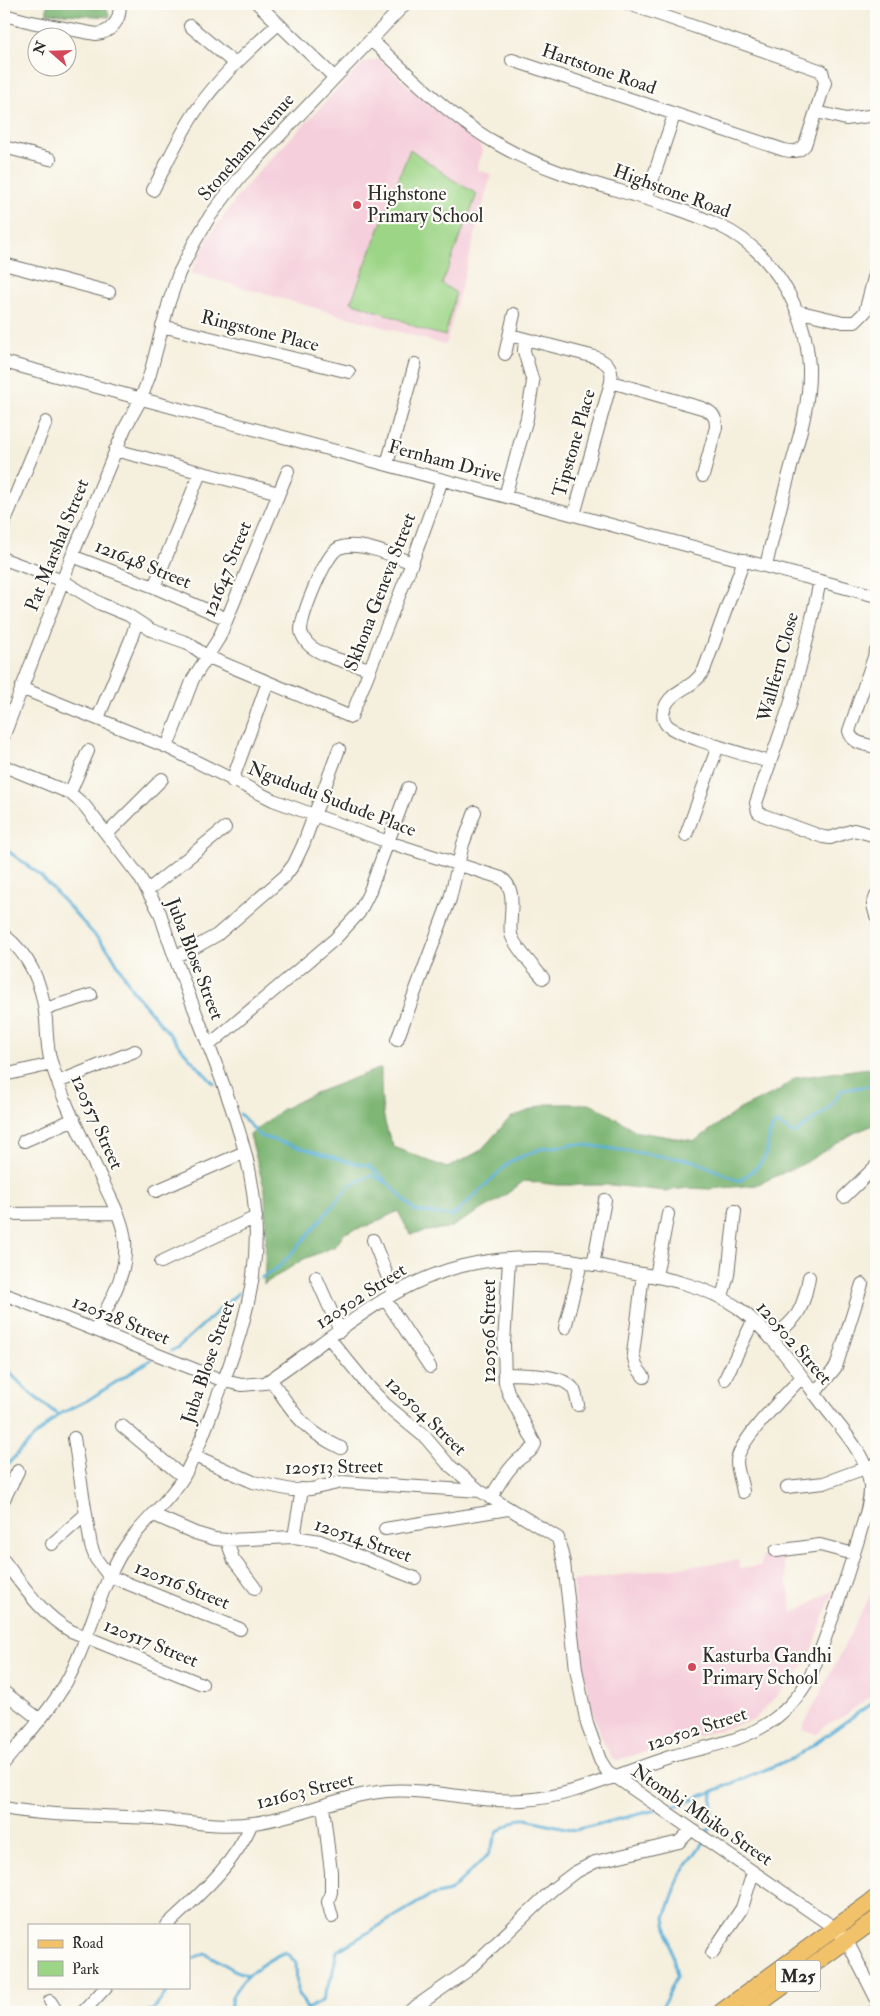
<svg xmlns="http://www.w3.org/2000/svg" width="880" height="2016" font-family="'IM FELL Double Pica',serif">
<rect width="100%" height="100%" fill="#fdfcf7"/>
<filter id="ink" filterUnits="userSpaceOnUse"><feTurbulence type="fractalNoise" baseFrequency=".02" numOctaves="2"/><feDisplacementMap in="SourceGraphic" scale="10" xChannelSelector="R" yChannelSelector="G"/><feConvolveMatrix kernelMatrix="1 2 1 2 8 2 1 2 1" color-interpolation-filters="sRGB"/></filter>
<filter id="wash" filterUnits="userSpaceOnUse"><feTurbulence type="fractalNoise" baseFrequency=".0096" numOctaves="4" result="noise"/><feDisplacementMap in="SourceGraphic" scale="20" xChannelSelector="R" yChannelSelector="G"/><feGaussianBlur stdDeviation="1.12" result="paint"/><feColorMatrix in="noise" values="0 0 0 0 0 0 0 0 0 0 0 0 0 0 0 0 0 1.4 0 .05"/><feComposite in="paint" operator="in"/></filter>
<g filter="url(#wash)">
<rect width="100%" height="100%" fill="#f5efdd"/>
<path fill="#f5cfdc" d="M380,59L418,96L480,145L482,151L477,170L491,174L446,345L191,273L208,238L242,191L259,171L364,62Z
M782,1555L793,1613L834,1590L809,1658L795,1676L754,1720L614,1761L603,1741L590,1705L580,1651L573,1581L738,1560L740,1569L761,1566L762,1556Z
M876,1584V1692L844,1716L823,1726L817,1734L802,1729Z"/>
<path fill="#9dd587" stroke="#648059" d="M410,149L453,180L477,194L442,284L456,293L445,336L420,329L399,319L351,302Z"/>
<path fill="#7eb674" stroke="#547050" d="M47,4H105L110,17L47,13Z
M381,1068C381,1096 381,1122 394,1147L447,1168L480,1151L510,1118L546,1104H592L638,1132L695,1141L740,1109L778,1091L795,1078L869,1068H876V1124L854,1133L803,1164L756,1185L710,1189L687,1188L665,1191L611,1185H557L524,1181L497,1201L451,1227L410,1234L398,1211L367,1226L344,1233L336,1246L304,1259L264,1284L266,1239L265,1191L250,1135L281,1110L315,1093Z"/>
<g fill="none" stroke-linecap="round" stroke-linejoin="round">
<path stroke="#5cb0d7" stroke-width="3" d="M4,848L40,875L111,953L133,991L188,1056L214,1084
M240,1114L260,1136L346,1161L370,1166L385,1180
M261,1278L280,1266L309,1234L350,1185L372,1175L389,1184L415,1211L453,1216L511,1161L543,1148L579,1144L695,1161L739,1181C748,1174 760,1167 765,1156C770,1145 766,1132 777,1123L794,1134L827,1110L842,1090L876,1085
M171,1351L177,1348L238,1293
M4,1367L30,1393L58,1415
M4,1468L29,1442L58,1415L88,1400L152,1359
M667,1808L682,1804L796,1757L876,1700
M706,1835L711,1826L713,1792
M189,1960L205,1953L234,1970L247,1975
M148,2012L153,2010L170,1987
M232,2012C223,1988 266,1960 285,1952L296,1962L297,1990L307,2009L322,2001L332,1976L337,1951L429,1896L450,1891L488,1855L498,1831L521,1818L575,1830L656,1810
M660,2012L677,1976L665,1918L680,1875L704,1841"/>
</g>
</g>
<g filter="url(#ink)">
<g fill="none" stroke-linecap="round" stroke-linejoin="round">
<defs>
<path id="minor" d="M258,4L334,77
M4,15L31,22L96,34C111,33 122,19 119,4
M190,26L235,64
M371,40C412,77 451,119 501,146C568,184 649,193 718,225C773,250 806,309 809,367C810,400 801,432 792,463C783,497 774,531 766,566
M512,60L784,150C794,152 799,152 805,145L825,83L822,71L629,4
M817,112L846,119L876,115
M4,147L50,159
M153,190C167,163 180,133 198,108C220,76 250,50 278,24
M646,199L674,115
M4,264L109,292
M797,311L843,322H855L865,312L876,270
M162,326L349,372
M510,335L595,357C608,363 613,367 611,382L574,515
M505,354L514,314
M4,362L876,596
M611,382L702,408C712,412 716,416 716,427L703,476
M115,450L279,493
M387,464L415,364
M505,496L527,418L533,382L524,351L525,339
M4,523L46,422
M72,556L154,587L227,619
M4,559L63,581L101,604L128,615L151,630L188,643L206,656L351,717L412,563L442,480
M744,560L704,670C694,688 675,689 667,703C663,710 661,719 667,725C677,736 751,756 769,762
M820,581L808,636L790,705L756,803L758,812L763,815L823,837L830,838L854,830L876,836
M154,587L200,473
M876,651L849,731C852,744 865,744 876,747
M370,669C354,664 318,656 307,643C304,639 301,635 301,630C302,614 325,554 339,548C358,540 394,556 412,563
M21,688L167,747L273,800L388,842L501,878C519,889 508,918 511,934C512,943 536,970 543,978
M98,718L131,639L137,621
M4,735L72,556L125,428L141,399L150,374L169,302L179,273L194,243L210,216L240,177L405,4
M167,747L193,679L219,638L227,619L288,471
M4,766L70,793L84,805L139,876L160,913C184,993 223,1070 245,1152C269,1242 251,1313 217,1398C207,1425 198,1451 184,1476C167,1505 139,1524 122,1552C100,1589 91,1631 73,1669C57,1704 28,1733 4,1763
M232,781L268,682
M70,793L88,751
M107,834L162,779
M686,835L718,746
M148,890L225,828
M876,896L873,905L876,916
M4,935C31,956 43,986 46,1020C47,1034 47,1049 51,1062C64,1104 85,1144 104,1184C112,1202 123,1220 125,1241C128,1273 110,1302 96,1330
M175,956L192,949L217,935L285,876L294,864L303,845L339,749
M45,1009L91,995
M397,1040L450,899L463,844L475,812
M208,1046L335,939L359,913L369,893L408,788
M4,1075L52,1064
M58,1082L135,1051
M24,1141L74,1119
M156,1191L245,1152
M844,1197L876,1166
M4,1214L118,1213
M373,1240L394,1293
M161,1262L256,1217
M593,1265L605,1200
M643,1274L633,1354L636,1366L644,1377
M656,1276L668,1214
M316,1277L340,1331
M4,1294L224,1381L242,1385L265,1383C329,1341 386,1285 462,1266C494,1258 538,1256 570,1260C590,1263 610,1268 630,1272C667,1278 706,1286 737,1307C771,1332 796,1369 821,1402C840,1428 867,1453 870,1486C871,1504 863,1521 859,1537C845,1583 829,1630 811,1675C800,1696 783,1715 762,1727C735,1743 703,1747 673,1756C623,1771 575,1797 523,1800C477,1803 432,1788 387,1791C341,1795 299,1817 254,1823C220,1828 186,1821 152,1818C103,1815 53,1817 4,1808
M722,1297L728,1275L735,1211
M385,1299L430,1367
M565,1328L581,1263
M329,1338L370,1388L386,1405L426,1438L448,1464L480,1491L558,1538L564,1563L576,1669L587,1724L600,1760L607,1771L836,1929L847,1941L876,1998
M771,1339C798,1318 803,1311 809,1277
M504,1374C523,1375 563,1373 574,1390C576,1394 577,1401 578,1405
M725,1379L753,1321
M271,1380C295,1414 301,1429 341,1448
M814,1394L836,1367L862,1284
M122,1426L183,1477
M74,1438L91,1546L96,1559L109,1576L240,1629
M195,1456L253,1482L292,1490L311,1489L342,1482L480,1491
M787,1487L824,1483L876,1464
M743,1492C742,1483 737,1471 737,1461C738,1441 787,1393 802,1377
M490,1498C499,1485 506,1471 517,1461C523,1455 532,1453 535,1444L508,1392L505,1382L504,1344L509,1260
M4,1499L18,1471
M154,1515L195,1533L215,1539L227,1540L294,1537L320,1541L415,1578
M385,1529L508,1509
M294,1537L302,1489
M227,1540L233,1559L255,1588
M52,1544L86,1514
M776,1551L820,1545L854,1554
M4,1561C24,1587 42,1615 71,1631L202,1684
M4,1692L39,1719
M323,1806L331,1872V1892L328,1902L332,1917
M167,1925C200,1894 234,1865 252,1823
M712,1953L742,1908L753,1872
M50,2001L57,2012
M83,2012L106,1987
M408,2012L467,1971L553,1889L574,1873L595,1862L679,1842L691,1830
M873,2012L876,2010"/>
<path id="major" d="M721,2012L876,1898
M748,2012L876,1919"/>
</defs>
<use href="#minor" stroke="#727069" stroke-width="14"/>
<use href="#major" stroke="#727069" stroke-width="18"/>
<use href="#minor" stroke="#fff" stroke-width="12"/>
<use href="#major" stroke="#f2c26a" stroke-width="16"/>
</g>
</g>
<g fill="#d1495b" stroke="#fdfcf7" stroke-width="2">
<circle cx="357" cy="205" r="5"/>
<circle cx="692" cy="1667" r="5"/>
</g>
<g text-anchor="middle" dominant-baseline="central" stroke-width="4.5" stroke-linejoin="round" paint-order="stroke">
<rect fill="#fdfcf7" stroke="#6a6a68" stroke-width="1" x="775.5" y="1960.5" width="45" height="31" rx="4"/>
<g font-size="18" font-weight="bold" fill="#2b2b2b">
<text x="798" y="1976">M25</text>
</g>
<g font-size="19" fill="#2b2b2b" stroke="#fdfcf7">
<text transform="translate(599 69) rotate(19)">Hartstone Road</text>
<text transform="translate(246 147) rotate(-49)">Stoneham Avenue</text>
<text transform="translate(672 191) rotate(20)">Highstone Road</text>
<text transform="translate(260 331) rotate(14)">Ringstone Place</text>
<text transform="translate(574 443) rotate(-74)">Tipstone Place</text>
<text transform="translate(445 461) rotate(15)">Fernham Drive</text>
<text transform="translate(57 545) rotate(-68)">Pat Marshal Street</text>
<text transform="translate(143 564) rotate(22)">121648 Street</text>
<text transform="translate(227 569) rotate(-68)">121647 Street</text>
<text transform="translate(380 592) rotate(-69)">Skhona Geneva Street</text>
<text transform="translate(778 667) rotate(-75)">Wallfern Close</text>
<text transform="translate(332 799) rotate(21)">Ngududu Sudude Place</text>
<text transform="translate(195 959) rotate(69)">Juba Blose Street</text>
<text transform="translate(97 1122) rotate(66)">120557 Street</text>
<text transform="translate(361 1296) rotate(-33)">120502 Street</text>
<text transform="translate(121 1320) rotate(22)">120528 Street</text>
<text transform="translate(489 1331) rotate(-90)">120506 Street</text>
<text transform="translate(794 1343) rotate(49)">120502 Street</text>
<text transform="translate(208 1362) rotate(-71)">Juba Blose Street</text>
<text transform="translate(426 1416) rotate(44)">120504 Street</text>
<text transform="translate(334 1467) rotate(-1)">120513 Street</text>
<text transform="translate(363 1540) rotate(19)">120514 Street</text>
<text transform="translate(182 1585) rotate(22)">120516 Street</text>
<text transform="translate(151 1643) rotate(22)">120517 Street</text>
<text transform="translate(697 1729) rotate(-18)">120502 Street</text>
<text transform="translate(305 1791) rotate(-14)">121603 Street</text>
<text transform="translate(702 1815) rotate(34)">Ntombi Mbiko Street</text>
</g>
<g font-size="19" fill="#2b2b2b" stroke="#fdfcf7" text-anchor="start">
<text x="367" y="194">Highstone<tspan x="367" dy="22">Primary School</tspan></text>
<text x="702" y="1656">Kasturba Gandhi<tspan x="702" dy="22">Primary School</tspan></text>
</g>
</g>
<rect width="880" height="2016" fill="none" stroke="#fdfcf7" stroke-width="20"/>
<rect x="28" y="1924" width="162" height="65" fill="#fdfcf7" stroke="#a9a8a5"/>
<rect x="38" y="1940" width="25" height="8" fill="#f2c26a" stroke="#a9a8a5"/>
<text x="72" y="1948" font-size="15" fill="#2b2b2b">Road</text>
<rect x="38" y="1961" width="25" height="15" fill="#9dd587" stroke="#a9a8a5"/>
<text x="72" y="1974" font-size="15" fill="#2b2b2b">Park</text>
<g transform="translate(52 52) rotate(290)"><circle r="24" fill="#fdfcf7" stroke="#a9a8a5"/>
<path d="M0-4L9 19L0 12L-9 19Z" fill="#d1495b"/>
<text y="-8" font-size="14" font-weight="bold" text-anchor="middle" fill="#2b2b2b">N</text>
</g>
</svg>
